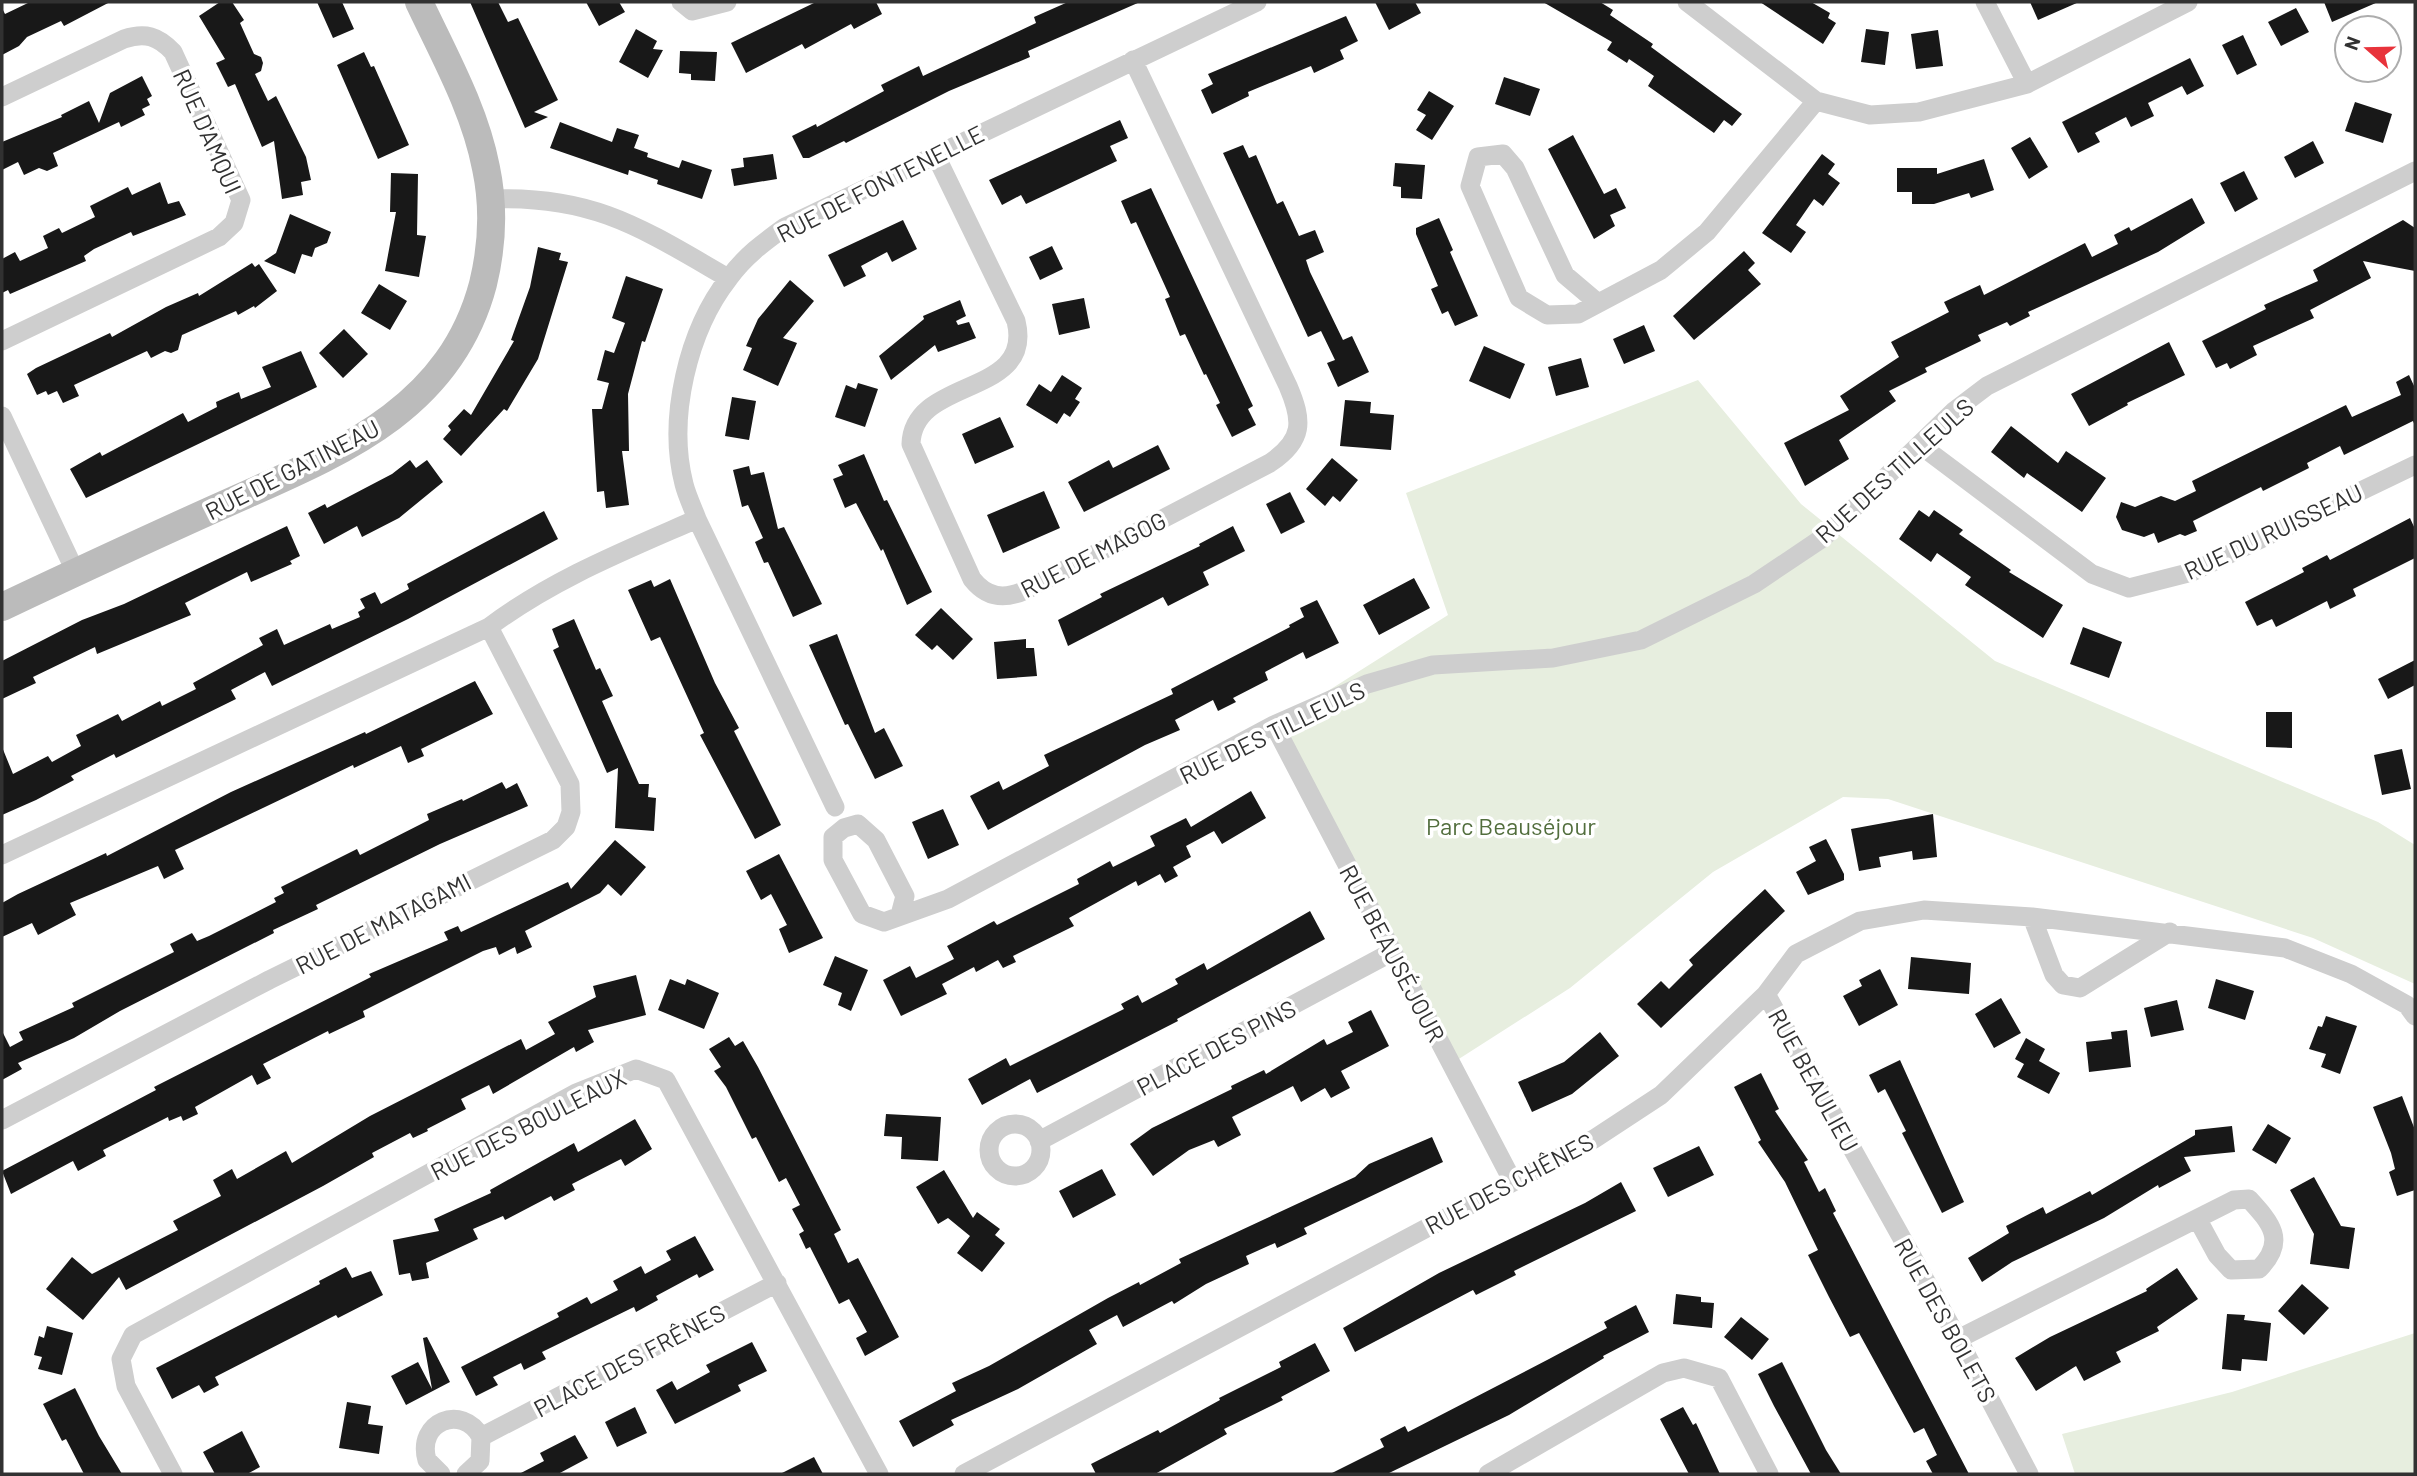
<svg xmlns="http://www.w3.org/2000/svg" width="2417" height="1476" font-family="Barlow,sans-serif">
<rect width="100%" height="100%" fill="#fff"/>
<path fill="#e7eedf" d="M1698,380L1801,504L1995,661L2378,822L2415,845V984L2313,938L1888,799L1843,797L1713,872L1570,988L1451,1064L1274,725L1448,615L1406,493Z
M2415,1333V1474H2075L2062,1434L2232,1392Z"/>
<path fill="#181818" d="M30,2H110L64,26L61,21L27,37L19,46L2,55V8L5,14Z
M220,2H232L244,20L240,23L254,54L261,57L263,63L261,71L255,74L268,101L276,96L306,157L311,180L301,182L303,195L282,199L274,141L262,147L235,84L228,87L216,63L225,59L199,16Z
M317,2H342L354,29L333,38Z
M470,2H498L508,22L518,18L558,100L534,112L548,117L525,128Z
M586,2H619L625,12L599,26Z
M816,2H876L882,14L854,29L851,24L805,49L802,44L746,73L731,43Z
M1068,2H1140L1028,51L1030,57L949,91L846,143L844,141L809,158H803L792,136L816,124L817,127L884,91L881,85L919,66L923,76L1036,23L1034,17Z
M1375,2H1415L1421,13L1389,30Z
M1543,2H1600L1613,10L1610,15L1653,44L1651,47L1742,114L1732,126L1724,120L1714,133L1648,86L1654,76L1629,59L1627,63L1607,50L1612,42Z
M1760,2H1811L1830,13L1828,18L1836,23L1823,44Z
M2030,2H2079L2038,20Z
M2324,2H2378L2332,22Z
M2296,8L2309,32L2281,46L2268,22Z
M1346,16L1358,41L1340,50L1344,59L1314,73L1311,66L1248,92L1249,96L1212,114L1201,90L1213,84L1208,74Z
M636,29L657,41L653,49L663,50L648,78L619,62Z
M1866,29L1889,32L1885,65L1861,62Z
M1938,30L1943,66L1916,69L1911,34Z
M2243,35L2257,65L2237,75L2222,45Z
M680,51L717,52L715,81L691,80V74L679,73Z
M364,52L371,67L374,66L409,145L378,159L337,65Z
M2190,58L2204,86L2187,95L2182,86L2148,103L2154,116L2131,127L2126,117L2095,133L2100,142L2078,153L2062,122Z
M142,76L152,96L147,99L150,105L142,109L145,115L121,127L119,122L53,153L58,166L47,171L39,168L24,175L18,162L2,170V142L62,117L61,115L89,101L99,123L110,93Z
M1504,77L1540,89L1530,116L1495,104Z
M1429,91L1454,106L1432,140L1416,130L1426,115L1417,110Z
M2355,102L2392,114L2383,143L2345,131Z
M1120,120L1128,138L1110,146L1117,161L1026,204L1021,195L1002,205L989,180Z
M560,122L612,142L617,128L639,135L634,148L648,153L647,157L679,168L682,160L712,170L702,199L657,184L658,180L629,170L628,175L550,148Z
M1573,135L1604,194L1616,188L1626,208L1610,215L1615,226L1594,239L1548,149Z
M2030,137L2048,167L2029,179L2011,148Z
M2313,141L2324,163L2295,178L2284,157Z
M1243,145L1249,158L1256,155L1277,204L1283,201L1299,236L1315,230L1324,252L1306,260L1310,272L1343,340L1352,336L1369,372L1338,387L1327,363L1335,360L1321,331L1308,337L1223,153Z
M773,154L777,179L734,186L731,169L744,167L743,158Z
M1822,154L1835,164L1828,174L1840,183L1823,206L1814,199L1796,225L1806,232L1791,253L1762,233Z
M1984,159L1994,190L1971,198L1969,193L1934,204H1912V192H1897V168H1937V174Z
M1395,163L1425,165L1422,199L1401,198V187L1393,186Z
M2244,171L2258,199L2235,212L2220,183Z
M391,173L418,174L417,235L426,236L419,277L385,271L396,212H390Z
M160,182L168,204L179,201L186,215L133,236L131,232L94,249L84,256L86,261L10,294L8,290L2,293V259L15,252L20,261L48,248L43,236L59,228L62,233L95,217L90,206L128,187L132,195Z
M1151,188L1253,406L1248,409L1256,425L1232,437L1216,405L1220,403L1206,374L1204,375L1185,334L1180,336L1165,299L1170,297L1136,222L1131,224L1121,201Z
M2192,198L2205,223L2158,252L2028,312L2030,316L2010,326L2007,322L1978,335L1981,341L1925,368L1927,372L1889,391L1896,401L1839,440L1849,459L1805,486L1784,443L1849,410L1840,396L1899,357L1891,342L1949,312L1944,302L1980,285L1984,295L2085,243L2092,257L2118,244L2114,235L2129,227L2131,231Z
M290,214L331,232L327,243L315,248L312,257L302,254L295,274L264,261L276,253Z
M1439,218L1453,250L1450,252L1478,316L1455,326L1448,311L1442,314L1431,289L1438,286L1416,234V228Z
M903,220L917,249L892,262L887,252L861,266L866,276L844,287L828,255Z
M2403,220L2415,228V271L2363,261L2371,278L2310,310L2314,318L2253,346L2257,355L2230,369L2227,363L2216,368L2202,341L2266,309L2264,305L2318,281L2313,270Z
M1052,246L1063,269L1040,280L1029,257Z
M538,247L561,253L559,260L568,262L538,359L507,411L504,409L461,456L443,439L451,430L448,426L464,409L471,415L514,341L511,340L530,287Z
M1744,251L1755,263L1748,270L1761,284L1694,340L1673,316Z
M252,263L255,267L259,264L277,291L255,308L254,306L238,315L236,311L182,335L178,350L171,353L165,351L151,358L147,351L74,385L79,396L63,403L57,391L48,395L46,391L37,395L27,374L36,368L110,333L112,337L166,307L198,293L199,296Z
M626,276L663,289L645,342L642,341L628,394L629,451H622L629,505L606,508L604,491L597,492L592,409H602L609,383L597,380L605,350L614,353L625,323L612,318Z
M790,280L814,301L783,338L797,343L778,386L743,370L752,348L746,346L758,319Z
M379,284L407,301L390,330L361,313Z
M1084,298L1090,328L1059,335L1052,304Z
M960,300L966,316L956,321L958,325L969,322L976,338L938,352L935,345L891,380L879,356L924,319L923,316Z
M1644,325L1655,351L1624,364L1613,339Z
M344,329L368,354L343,378L319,353Z
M2169,342L2185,375L2127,403L2128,405L2089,426L2071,394Z
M1484,346L1525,364L1510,399L1469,381Z
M301,351L317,387L86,498L70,469L100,452L102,456L183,413L188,422L217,407L216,402L239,392L241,399L271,387L262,367Z
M1581,358L1589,387L1556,396L1548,367Z
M1062,375L1082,388L1075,399L1080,402L1070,417L1064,413L1057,424L1026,405L1039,384L1051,392Z
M2409,375L2415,388V426L2413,421L2344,455L2340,446L2307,463L2309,468L2263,491L2261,487L2193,521L2197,531L2185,536L2180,534L2158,543L2154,533L2144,537L2122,530L2116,517L2121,502L2135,507L2161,496L2175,501L2196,491L2192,481L2346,405L2352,417L2401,395L2396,382Z
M858,383L878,389L865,427L835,417L846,385L856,389Z
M732,397L756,401L749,440L725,436Z
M1345,400L1371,402L1370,413L1394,415L1391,450L1340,446Z
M1000,417L1014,447L975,464L962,434Z
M2011,426L2058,463L2066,451L2106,478L2082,512L2027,473L2024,478L1991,452Z
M1158,445L1170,469L1084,512L1068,482L1109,460L1113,468Z
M864,454L884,501L887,500L932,592L907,605L883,549L881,551L856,503L845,508L833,479L843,475L838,465Z
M1332,458L1358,480L1340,502L1333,496L1325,506L1306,489Z
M410,460L416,468L427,460L443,482L399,518L362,537L357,526L324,544L308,513L325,504L327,508L392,474Z
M749,466L751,475L764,472L778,529L784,527L822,604L793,617L768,562L764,563L755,542L763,538L748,505L742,507L733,470Z
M1044,491L1060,528L1003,553L987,515Z
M1290,492L1305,522L1281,534L1266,504Z
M1919,510L1929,517L1934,510L1963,530L1959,534L2011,570L2009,572L2063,605L2043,638L1965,585L1971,577L1937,553L1931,562L1899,539Z
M544,511L558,539L408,619L272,686L265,672L231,690L236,699L116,758L114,754L71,776L74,780L36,800L2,815V747L13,774L48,756L52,762L81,746L76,735L118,714L122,721L160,701L162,706L196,689L193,683L263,645L259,638L277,629L284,645L330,624L332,629L360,617L358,612L365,608L360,599L375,592L381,604L409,589L407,584Z
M2410,518L2415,529V558L2353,589L2356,596L2330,609L2327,601L2276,627L2272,619L2257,626L2245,602L2304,572L2302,568L2327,555L2330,560Z
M287,526L300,556L290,561L292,564L251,582L247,572L185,603L191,615L97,654L95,647L33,677L36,683L2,699V661L82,620L124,604Z
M1233,526L1245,551L1203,572L1209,585L1168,606L1163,597L1068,646L1058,620L1102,597L1100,594L1200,546L1199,544Z
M1414,578L1430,608L1379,635L1363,605Z
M670,579L715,683L739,728L734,731L781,825L755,839L700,735L704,733L660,637L651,641L628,590L651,580L654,587Z
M1317,600L1339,643L1306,659L1303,652L1265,672L1268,680L1233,698L1236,702L1218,711L1213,700L1175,720L1180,730L1145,745L988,830L970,796L999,781L1003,790L1049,766L1044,755L1173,694L1171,689L1290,627L1289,625L1304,617L1300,608Z
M941,608L973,639L953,660L937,645L932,650L915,635Z
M574,619L596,670L600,668L613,696L602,701L639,784H649L648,797L656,798L654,831L615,828L618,768L607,773L553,650L559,647L552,629Z
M2083,627L2122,642L2109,678L2070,664Z
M837,634L875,733L884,728L903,766L875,779L848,724L845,725L809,645Z
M1026,639V648H1034L1037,676L997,679L994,642Z
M2415,660V685L2388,699L2378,679Z
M475,681L493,714L421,749L424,756L408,763L401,746L354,768L353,765L175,850L184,869L164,879L158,866L70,903L76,915L38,935L32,923L2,937V903L18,894L106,853L107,856L231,792L365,732L366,734Z
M2266,712H2292V748L2266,747Z
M2402,749L2411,789L2382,795L2374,755Z
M502,782L506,789L517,783L528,806L440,844L316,905L318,909L273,930L274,933L120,1011L74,1038L18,1063L22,1069L2,1080V1031L10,1047L23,1040L19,1032L74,1007L72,1003L174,952L170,944L192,933L197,941L209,936L276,902L274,898L284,893L281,887L357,849L360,855L429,820L427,814L462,799L463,801Z
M1251,791L1266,818L1222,844L1214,831L1186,846L1191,857L1173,867L1178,876L1165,883L1160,874L1138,886L1136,881L1069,918L1074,926L1013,956L1016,962L1003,968L998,960L976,972L974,967L942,984L947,994L901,1016L883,980L910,966L916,978L954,959L947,946L994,921L997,925L1079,884L1077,879L1110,861L1113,867L1155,846L1150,836L1186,818L1191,827Z
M943,809L959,845L928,859L912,822Z
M1933,814L1937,857L1913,860L1912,851L1879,857L1881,867L1859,871L1851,829Z
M1826,839L1844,874V880L1808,895L1796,872L1816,861L1809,847Z
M615,840L646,867L621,896L608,884L600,893L525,931L532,947L517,954L515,947L499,955L496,947L483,951L363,1011L365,1017L329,1034L328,1031L263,1064L271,1078L257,1085L252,1075L195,1107L198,1114L183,1121L181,1116L169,1121L168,1117L103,1150L106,1156L78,1171L73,1161L11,1194L2,1171L156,1090L154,1087L371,977L369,974L448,940L444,932L458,926L461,932L568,882L571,889Z
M779,854L823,938L789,953L779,929L787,925L771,894L761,900L746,871Z
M1765,889L1785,911L1661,1028L1637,1004L1661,981L1669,989L1693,965L1689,960Z
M1310,911L1325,939L1177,1019L1178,1021L1037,1093L1030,1079L982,1105L968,1079L1006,1058L1010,1066L1124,1009L1121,1004L1138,995L1142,1003L1178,984L1175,979L1204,963L1207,970Z
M835,956L868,970L851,1011L838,1005L842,993L823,985Z
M1911,957L1971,963L1969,994L1908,989Z
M1880,969L1898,1005L1859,1026L1843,996L1862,986L1859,980Z
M636,975L646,1015L588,1030L594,1042L576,1052L574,1047L493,1094L489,1085L461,1099L466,1109L427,1129L428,1131L413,1138L410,1133L372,1153L374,1157L323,1186L126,1290L119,1277L83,1320L46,1289L72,1257L92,1274L178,1230L173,1221L221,1196L213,1180L232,1169L237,1179L286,1151L292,1163L370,1116L521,1039L526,1050L555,1034L548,1022L596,997L593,986Z
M670,979L685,985L687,979L719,993L704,1029L658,1010Z
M2216,979L2254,991L2245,1020L2208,1008Z
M2001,998L2021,1033L1994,1048L1975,1014Z
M2177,1000L2184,1030L2151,1037L2144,1008Z
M1371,1010L1389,1046L1341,1071L1350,1088L1331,1098L1325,1088L1301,1102L1293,1086L1232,1117L1241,1135L1218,1147L1214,1140L1189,1150L1153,1176L1130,1144L1152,1128L1232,1089L1231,1086L1264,1070L1266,1074L1324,1039L1327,1045L1353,1032L1348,1022Z
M2326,1016L2357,1026L2340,1074L2321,1067L2326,1054L2309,1049L2318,1026L2322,1027Z
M2127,1030L2131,1067L2089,1072L2086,1042L2112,1039L2111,1032Z
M1600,1032L1619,1056L1572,1094L1532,1112L1518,1082L1564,1062Z
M729,1037L735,1046L743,1041L758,1067L841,1230L834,1234L848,1263L858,1258L899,1337L865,1356L856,1338L867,1332L849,1299L839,1304L810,1247L806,1249L799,1234L804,1231L792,1209L800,1205L786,1178L779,1182L756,1137L752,1139L726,1087L714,1071L721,1067L709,1049Z
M2026,1038L2045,1049L2039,1061L2060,1073L2049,1094L2017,1077L2024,1064L2015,1059Z
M1900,1060L1964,1202L1942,1213L1902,1133L1906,1131L1885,1089L1878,1093L1869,1075Z
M1761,1073L1779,1109L1775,1111L1808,1160L1804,1162L1819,1192L1825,1188L1836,1211L1833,1213L1969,1474H1933L1926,1461L1937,1455L1924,1428L1914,1433L1859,1333L1850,1337L1829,1297L1808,1255L1818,1250L1785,1182L1758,1142L1761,1140L1734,1087Z
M2402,1096L2415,1130V1190L2397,1196L2389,1172L2395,1169L2391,1153L2373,1107Z
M886,1114L941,1117L938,1161L901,1159L902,1137L884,1136Z
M635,1119L652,1149L625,1166L621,1159L572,1184L575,1190L554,1201L551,1196L505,1220L503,1216L473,1229L478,1239L426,1263L429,1278L412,1281L410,1273L399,1275L393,1240L439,1231L434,1219L491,1193L490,1190L574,1143L578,1152Z
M2268,1124L2291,1138L2276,1164L2252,1150Z
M2232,1126L2235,1152L2184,1157L2191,1171L2159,1188L2158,1185L2104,1218L2012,1262L1982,1282L1968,1258L2009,1233L2006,1226L2043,1207L2046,1214L2090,1191L2092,1195L2195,1135V1130Z
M1432,1137L1443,1162L1304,1228L1307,1234L1277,1248L1275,1243L1246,1256L1249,1264L1206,1284L1174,1304L1172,1301L1123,1327L1117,1315L1089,1330L1097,1344L1018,1389L951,1420L954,1425L913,1447L899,1421L956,1391L952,1383L989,1366L1108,1298L1139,1282L1140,1285L1181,1263L1179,1259L1355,1177L1369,1164Z
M1699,1146L1714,1175L1668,1197L1653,1168Z
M1102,1169L1116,1195L1073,1218L1059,1191Z
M944,1170L973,1218L977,1212L1000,1229L995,1235L1005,1243L982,1272L957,1253L970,1236L948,1218L938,1224L916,1187Z
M2314,1177L2341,1226L2355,1228L2349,1269L2310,1264L2314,1234L2290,1190Z
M1621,1182L1636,1211L1514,1271L1516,1275L1476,1295L1473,1290L1355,1352L1343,1328L1439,1273L1585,1203Z
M695,1236L714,1270L699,1278L697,1274L656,1296L658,1300L636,1312L634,1307L542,1352L546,1359L524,1370L521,1363L493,1377L498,1385L476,1396L461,1367L559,1317L557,1313L587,1297L591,1304L618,1290L613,1281L641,1266L645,1274L671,1260L666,1251Z
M346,1267L352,1278L371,1271L383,1295L338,1318L336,1315L215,1377L219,1385L204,1393L199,1385L172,1399L156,1368L320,1284L319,1281Z
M2177,1268L2198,1299L2157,1327L2159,1331L2116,1352L2121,1362L2084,1381L2076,1366L2036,1391L2015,1358L2050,1337L2147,1291L2146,1289Z
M2302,1284L2329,1308L2304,1335L2278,1311Z
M1676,1294L1701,1297V1302L1714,1303L1712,1328L1673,1324Z
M1636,1305L1649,1332L1603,1356L1604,1358L1509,1415L1387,1474H1330L1384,1447L1380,1439L1405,1426L1408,1432L1549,1359L1607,1328L1604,1322Z
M2227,1314L2245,1315L2244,1320L2271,1323L2267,1361L2242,1359L2241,1371L2222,1369Z
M1741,1317L1769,1339L1752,1360L1724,1337Z
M47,1326L73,1333L62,1375L38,1369L42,1357L34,1355L39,1336L44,1338Z
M427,1337L450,1382L406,1405L391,1376L418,1362L432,1389L423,1338Z
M752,1342L767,1371L738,1385L741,1391L675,1424L656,1390L672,1381L677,1390L710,1372L706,1365Z
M1315,1343L1330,1371L1281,1397L1283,1400L1224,1429L1227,1434L1155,1474H1096L1091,1464L1158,1430L1160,1433L1220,1400L1219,1398L1281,1367L1279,1362Z
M1782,1362L1826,1450L1841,1474H1811L1774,1406L1758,1374Z
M75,1388L99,1436L122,1474H84L66,1439L62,1441L43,1404Z
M347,1402L371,1406L368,1424L383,1426L379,1454L339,1448Z
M635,1407L647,1433L617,1447L605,1422Z
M1683,1407L1693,1425L1696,1423L1720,1474H1689L1660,1419Z
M242,1431L260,1467L247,1474H215L203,1452Z
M575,1435L588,1458L558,1474H519L544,1461L540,1453Z
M814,1457L823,1474H780Z"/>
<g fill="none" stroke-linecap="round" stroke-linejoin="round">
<path stroke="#cecece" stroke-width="19" d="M681,2L692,11L727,2
M1687,2L1816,101L1870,115L1919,112L2027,84L2188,2
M1985,2L2027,84
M2,97L124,39C145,32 158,36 173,52L241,200L234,223L219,237L2,341
M935,154L1016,321C1035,398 913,376 911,444L972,579C987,598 1004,600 1026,590L1270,463C1304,440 1303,421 1288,386L1133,60
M491,199C594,195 643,229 728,278
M1598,303L1565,275L1515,168L1503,154L1478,157L1470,186L1519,298L1547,315L1578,314L1661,270L1707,232L1816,101
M2,416L76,573
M1920,445L2092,574L2129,588L2192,572L2415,465
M489,627C553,579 624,551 697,519
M1274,725L1512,1180
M835,807L697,519C693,508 687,496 684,484C667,418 688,330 729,278C744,257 764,242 785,227L1257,2
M2,855L489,627L570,784L571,812L566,827L553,840L269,980L2,1120
M900,915L905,896L876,840L858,824L844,828L833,837V860L862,914L884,922L948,899L1274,725L1367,684L1433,665L1553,658L1641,640L1754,584L1824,537L1954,411L1987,386L2415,171
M2032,917L2054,975L2063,985L2080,988L2170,932
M1766,994L1958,1339L2029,1474
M989 1150a26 26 0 1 1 52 0a26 26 0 1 1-52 0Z
M1039,1141L1392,952
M1958,1339L2234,1200L2249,1199C2271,1223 2287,1241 2259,1269L2231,1270L2217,1255L2198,1220
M481,1437L777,1283
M173,1474L126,1386L121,1359L133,1335L576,1093L636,1069L666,1080L879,1474
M441,1474L427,1460C416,1422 462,1403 481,1437L480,1461L466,1474
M964,1474L1594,1139L1661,1095L1766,994L1796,954L1860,921L1924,910L2032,917L2285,948L2351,974L2407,1005L2415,1016
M1488,1474L1663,1373L1684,1368L1719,1378L1769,1474"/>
<path stroke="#bbb" stroke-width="28" d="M2,607C72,574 143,541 214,509C326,458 448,417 483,284C492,247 494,206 486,168C475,110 444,55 419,2"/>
</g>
<g text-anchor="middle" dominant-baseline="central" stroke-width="7" stroke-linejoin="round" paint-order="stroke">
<g font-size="24" fill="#313131" stroke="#fff">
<text transform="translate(208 131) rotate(66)">RUE D'AMQUI</text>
<text transform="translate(880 183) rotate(-27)">RUE DE FONTENELLE</text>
<text transform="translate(292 469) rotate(-27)">RUE DE GATINEAU</text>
<text transform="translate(1894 470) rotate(-42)">RUE DES TILLEULS</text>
<text transform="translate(2273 531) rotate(-25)">RUE DU RUISSEAU</text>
<text transform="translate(1093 554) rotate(-27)">RUE DE MAGOG</text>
<text transform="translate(1272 732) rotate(-26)">RUE DES TILLEULS</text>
<text transform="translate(383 923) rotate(-27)">RUE DE MATAGAMI</text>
<text transform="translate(1393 953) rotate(62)">RUE BEAUSÉJOUR</text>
<text transform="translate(1216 1047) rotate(-28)">PLACE DES PINS</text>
<text transform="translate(1814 1080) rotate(61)">RUE BEAULIEU</text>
<text transform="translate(528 1124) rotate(-27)">RUE DES BOULEAUX</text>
<text transform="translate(1509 1183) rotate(-28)">RUE DES CHÊNES</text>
<text transform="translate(1946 1320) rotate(61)">RUE DES BOLETS</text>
<text transform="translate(629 1360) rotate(-28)">PLACE DES FRÊNES</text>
</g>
<g font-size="24" fill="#526e3d" stroke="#fff">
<text x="1511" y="825">Parc Beauséjour</text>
</g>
</g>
<rect width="2417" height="1476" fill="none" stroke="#313131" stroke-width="7"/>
<g transform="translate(2368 49) rotate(290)"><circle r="33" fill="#ffffff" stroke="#adadad" stroke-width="2"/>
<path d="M0-5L12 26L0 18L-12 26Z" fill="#e8333b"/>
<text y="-10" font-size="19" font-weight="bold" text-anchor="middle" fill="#313131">N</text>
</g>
</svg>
